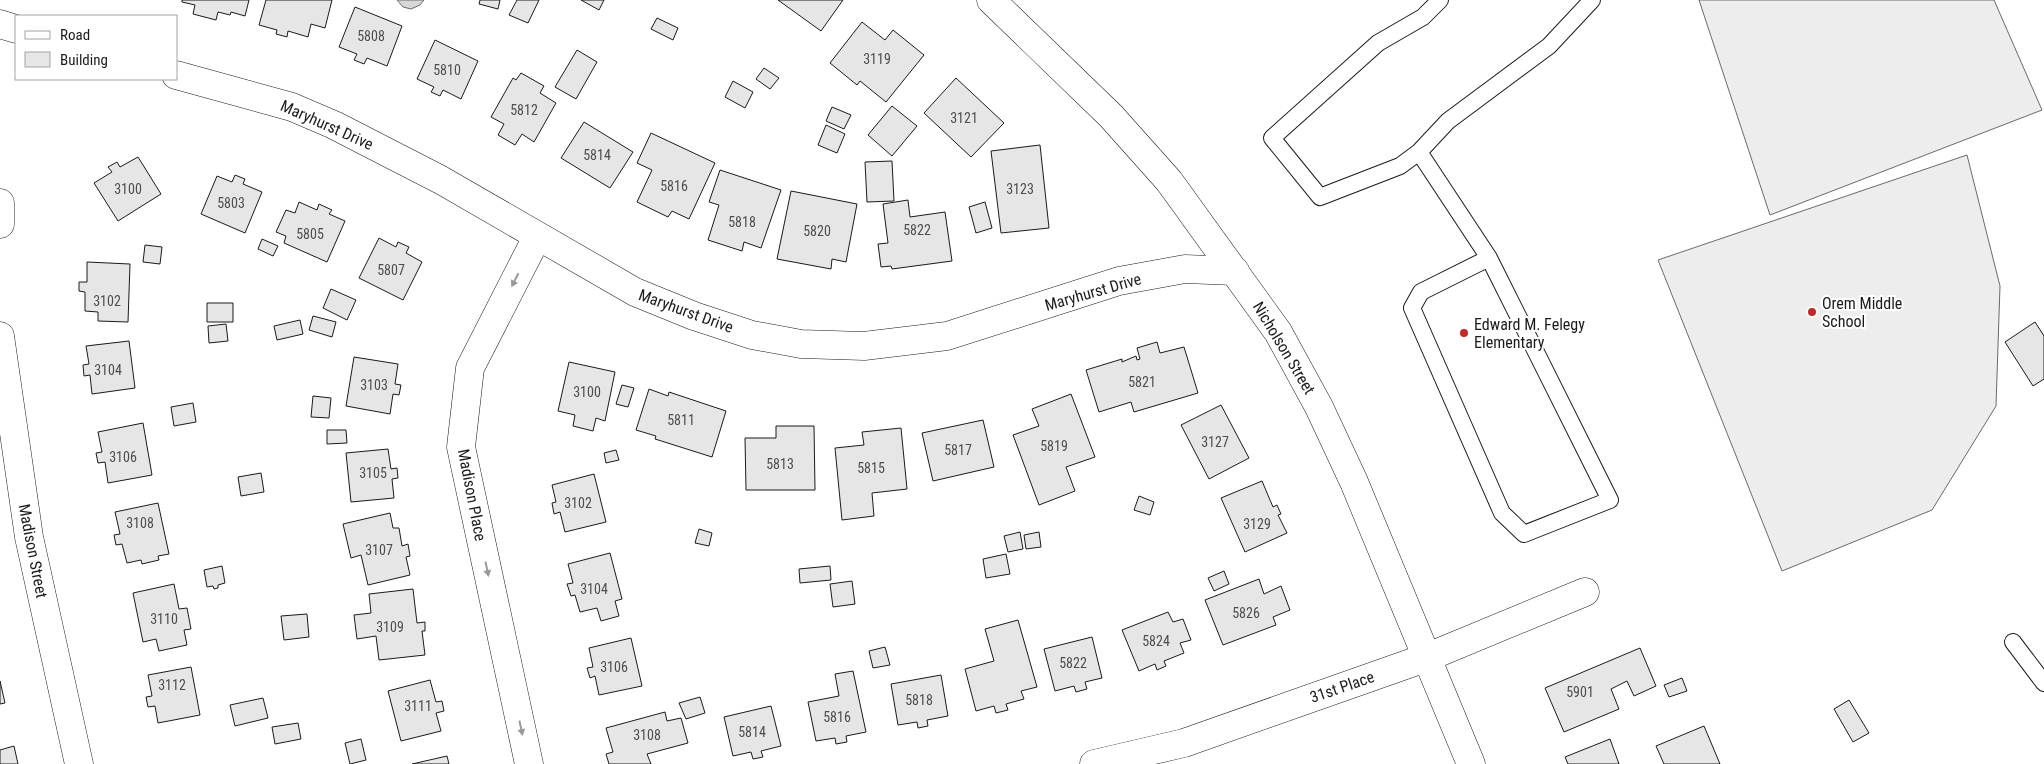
<svg xmlns="http://www.w3.org/2000/svg" width="2044" height="764" font-family="'Roboto Condensed',sans-serif">
<rect width="100%" height="100%" fill="#fff"/>
<path fill="#ededed" stroke="#6a6a6a" d="M1699,0H1994L2042,110L1770,215Z
M1967,155L2000,286L1996,406L1932,510L1782,571L1658,260Z"/>
<path fill="#d7d7d7" stroke="#6a6a6a" d="M397,0H424L420,5L411,9L403,7Z"/>
<path fill="#e6e6e6" stroke="#1a1a1a" d="M182,0H249L245,16L231,12L230,15L218,12L216,20L193,14L195,5L182,2Z
M266,0H332L325,28L311,24L308,37L288,31L287,37L276,34L277,30L259,25Z
M480,0H500L498,9L479,4Z
M517,0H539L528,23L509,15Z
M581,0H604L599,10Z
M778,0H843L821,31Z
M355,7L402,26L387,66L367,58L364,64L354,60L357,54L339,47Z
M657,18L678,28L673,40L651,29Z
M862,22L885,40L893,30L924,55L886,102L860,81L857,85L830,63Z
M435,40L478,61L461,99L443,90L440,96L431,92L434,87L417,79Z
M577,50L597,62L576,99L555,87Z
M764,68L779,78L770,89L756,79Z
M521,73L544,86L540,93L556,103L534,142L522,134L515,145L498,135L504,124L491,117L513,78L516,80Z
M956,78L1004,123L971,157L924,113Z
M733,81L753,92L745,108L725,97Z
M892,106L917,126L892,156L868,135Z
M832,107L851,115L844,129L826,121Z
M584,122L633,152L610,188L561,158Z
M826,125L845,134L837,153L818,145Z
M651,133L715,163L689,219L672,211L668,217L637,202L652,170L637,163Z
M1040,145L1049,228L1001,233L991,151Z
M138,157L161,194L118,221L94,183L112,172L108,167L117,162L120,167Z
M892,161L894,201L867,202L865,162Z
M720,170L781,190L761,248L744,242L742,251L708,240L719,205L709,202Z
M235,175L245,179L243,184L262,192L245,233L201,214L217,176L232,182Z
M791,191L857,204L846,262L832,259L831,269L777,259Z
M908,200L910,217L945,212L952,261L892,269L891,266L881,267L878,244L888,243L883,204Z
M299,202L317,210L319,204L332,210L329,214L345,221L327,262L284,243L286,236L276,232L286,210L295,213Z
M985,202L992,228L976,233L969,207Z
M379,238L396,247L398,242L409,247L406,253L422,262L403,300L359,278Z
M262,239L278,246L273,256L258,249Z
M145,245L162,247L160,264L143,262Z
M87,262L130,264L128,322L98,321V312L85,311V292L79,291V282H87Z
M331,289L356,300L347,320L323,308Z
M207,303H233V322H207Z
M313,316L336,322L332,337L309,330Z
M300,320L303,334L277,340L274,326Z
M2035,322L2044,336V379L2033,386L2005,342Z
M226,324L228,341L209,343L208,326Z
M129,341L135,388L92,394L90,375L84,376L83,365L89,364L86,346Z
M1157,342L1160,353L1184,347L1198,393L1134,412L1131,402L1099,412L1086,370L1122,359V362L1136,356L1137,360L1140,359L1137,348Z
M354,357L398,364L395,384L401,385L399,395L393,394L390,414L346,406Z
M569,362L615,372L605,421L596,418L593,431L573,426L575,415L558,411Z
M622,385L634,388L628,407L616,404Z
M649,389L668,396L669,392L726,411L712,457L655,439L656,436L636,430Z
M1071,394L1095,457L1066,467L1075,491L1039,505L1013,435L1039,426L1032,409Z
M313,396L331,398L329,418L311,417Z
M193,403L196,422L174,426L171,407Z
M1221,405L1249,458L1209,479L1181,425Z
M983,420L994,467L933,481L922,433Z
M143,423L152,475L108,483L105,462L98,463L96,453L102,452L98,432Z
M776,426H814L815,490H746L745,438H776Z
M901,428L907,489L872,493L874,516L842,520L835,448L864,445L862,432Z
M327,430H346L347,443L327,444Z
M388,449L391,469L397,468L398,478L392,479L394,498L351,502L346,453Z
M616,450L619,460L606,463L604,453Z
M261,473L264,492L241,496L238,477Z
M594,474L606,522L565,532L560,512L554,514L552,503L556,502L552,485Z
M1262,481L1273,507L1277,505L1281,514L1278,515L1287,533L1245,552L1221,498Z
M1139,496L1154,502L1150,515L1134,510Z
M158,503L169,554L158,556L159,560L142,564L141,560L127,563L122,544L116,545L114,535L120,534L115,512Z
M390,513L393,528H399L402,546L408,544L410,556L406,557L410,575L368,585L361,555L351,558L343,524Z
M699,529L712,533L709,546L695,543Z
M1020,532L1023,549L1008,552L1004,536Z
M1039,532L1041,547L1026,549L1024,535Z
M610,553L622,599L615,601L619,616L601,621L597,608L580,612L575,595L571,596L567,584L573,583L568,564Z
M1006,554L1010,574L986,578L983,559Z
M222,566L225,583L218,585V588L214,589L213,586L207,587L204,570Z
M830,566L831,580L800,583L799,569Z
M1224,571L1229,584L1214,591L1208,578Z
M1259,579L1264,594L1281,586L1290,610L1273,617L1276,625L1223,645L1205,600Z
M852,581L855,604L833,607L830,584Z
M174,584L179,609L187,608L191,629L184,630L187,645L159,651L156,639L143,642L133,593Z
M413,589L417,623L425,622V631H422L425,655L379,660L376,636L357,639L354,615L371,613L369,594Z
M1168,612L1173,622L1183,619L1191,640L1180,643L1184,653L1164,661L1166,666L1157,670L1155,664L1139,671L1122,630Z
M307,614L309,637L284,640L281,616Z
M1018,620L1037,687L1021,691L1024,699L1006,704L1008,710L996,713L994,706L976,711L965,669L994,661L985,629Z
M1092,637L1102,678L1085,682L1087,689L1076,692L1074,686L1055,691L1044,649Z
M631,638L642,686L599,695L595,676L590,678L587,668L593,667L589,648Z
M885,647L890,665L873,668L869,651Z
M1640,648L1656,686L1634,696L1627,681L1611,689L1619,709L1564,732L1545,688Z
M191,667L200,715L158,723L155,706L148,707L146,697L152,696L148,675Z
M853,671L866,732L846,736L847,742L836,744L835,738L816,741L808,702L839,696L835,674Z
M941,675L948,716L927,720L928,726L918,728L917,722L898,725L891,684Z
M1682,678L1687,691L1669,697L1664,685Z
M430,680L436,702L442,701L444,711L436,713L441,731L401,741L388,691Z
M0,681L5,703L0,704Z
M700,697L705,713L686,719L679,703Z
M263,698L268,718L235,726L230,705Z
M1849,700L1869,733L1853,742L1834,709Z
M771,706L781,746L761,751L763,757L753,759L751,752L733,756L724,717Z
M665,712L667,721L681,718L688,743L647,754L651,764H609L606,754L613,752L606,728Z
M298,723L301,739L275,744L272,727Z
M1704,726L1720,764H1664L1656,746Z
M361,739L366,760L350,764L345,743Z
M1610,739L1619,764H1568L1565,757Z
M14,746L18,764H0V750Z
M447,756L449,764H412Z"/>
<g fill="none" stroke-linecap="round" stroke-linejoin="round">
<defs>
<path id="service" d="M1440,0L1423,17L1378,43L1272,138L1320,197L1400,166L1419,152L1489,258L1610,500L1524,534L1502,513L1412,308L1421,292L1489,258
M1419,152L1448,121L1549,46L1592,0
M2013,642L2044,683"/>
<path id="minor" d="M0,24L16,29
M176,75L292,107L334,125L441,180L635,292L694,316L752,335L801,344L864,346L947,336L1119,281L1185,269L1235,271
M0,203V224
M0,336L29,537L79,764
M529,764L461,447L470,368L537,237
M1094,764L1184,743L1428,657L1585,592"/>
<path id="tertiary" d="M991,0L1111,116L1169,181L1278,332L1319,407L1354,482L1471,764"/>
</defs>
<use href="#service" stroke="#1a1a1a" stroke-width="18"/>
<use href="#minor" stroke="#1a1a1a" stroke-width="29"/>
<use href="#tertiary" stroke="#1a1a1a" stroke-width="29"/>
<use href="#service" stroke="#fff" stroke-width="16"/>
<use href="#minor" stroke="#fff" stroke-width="28"/>
<use href="#tertiary" stroke="#fff" stroke-width="28"/>
</g>
<defs><path id="oneway-solid" d="M-6-.8H1V-3.2L6.5 0L1 3.2V.8H-6Z" transform="scale(1.25)"/></defs>
<g fill="#989898">
<use href="#oneway-solid" transform="translate(515 280) rotate(117)"/>
<use href="#oneway-solid" transform="translate(487 569) rotate(78)"/>
<use href="#oneway-solid" transform="translate(521 728) rotate(78)"/>
</g>
<g fill="#c62828" stroke="#fff" stroke-width="2">
<circle cx="1812" cy="312" r="5"/>
<circle cx="1464" cy="333" r="5"/>
</g>
<g text-anchor="middle" dominant-baseline="central" stroke-width="4" stroke-linejoin="round" paint-order="stroke">
<g font-size="14" fill="#4d4d4d">
<text x="371" y="36">5808</text>
<text x="877" y="59">3119</text>
<text x="447" y="70">5810</text>
<text x="524" y="110">5812</text>
<text x="964" y="118">3121</text>
<text x="597" y="155">5814</text>
<text x="674" y="186">5816</text>
<text x="128" y="189">3100</text>
<text x="1020" y="189">3123</text>
<text x="231" y="203">5803</text>
<text x="742" y="222">5818</text>
<text x="917" y="230">5822</text>
<text x="817" y="231">5820</text>
<text x="310" y="234">5805</text>
<text x="391" y="270">5807</text>
<text x="107" y="301">3102</text>
<text x="108" y="370">3104</text>
<text x="1142" y="382">5821</text>
<text x="374" y="385">3103</text>
<text x="587" y="392">3100</text>
<text x="681" y="420">5811</text>
<text x="1215" y="442">3127</text>
<text x="1054" y="446">5819</text>
<text x="958" y="450">5817</text>
<text x="123" y="457">3106</text>
<text x="780" y="464">5813</text>
<text x="871" y="468">5815</text>
<text x="373" y="473">3105</text>
<text x="578" y="503">3102</text>
<text x="140" y="523">3108</text>
<text x="1257" y="524">3129</text>
<text x="379" y="550">3107</text>
<text x="594" y="589">3104</text>
<text x="1246" y="613">5826</text>
<text x="164" y="619">3110</text>
<text x="390" y="627">3109</text>
<text x="1156" y="641">5824</text>
<text x="1073" y="663">5822</text>
<text x="614" y="667">3106</text>
<text x="172" y="685">3112</text>
<text x="1580" y="692">5901</text>
<text x="919" y="700">5818</text>
<text x="418" y="706">3111</text>
<text x="837" y="717">5816</text>
<text x="752" y="732">5814</text>
<text x="647" y="735">3108</text>
</g>
<g font-size="16" fill="#1a1a1a" stroke="#fff">
<text transform="translate(327 125) rotate(24)">Maryhurst Drive</text>
<text transform="translate(1093 292) rotate(-16)">Maryhurst Drive</text>
<text transform="translate(686 311) rotate(20)">Maryhurst Drive</text>
<text transform="translate(1284 348) rotate(59)">Nicholson Street</text>
<text transform="translate(472 495) rotate(79)">Madison Place</text>
<text transform="translate(33 551) rotate(79)">Madison Street</text>
<text transform="translate(1342 687) rotate(-19)">31st Place</text>
</g>
<g font-size="16" fill="#1a1a1a" stroke="#fff" text-anchor="start">
<text x="1822" y="303">Orem Middle<tspan x="1822" dy="18">School</tspan></text>
<text x="1474" y="324">Edward M. Felegy<tspan x="1474" dy="18">Elementary</tspan></text>
</g>
</g>
<rect x="15" y="15" width="162" height="65" fill="#ffffff" stroke="#a3a3a3"/>
<rect x="25" y="31" width="25" height="8" fill="#ffffff" stroke="#a3a3a3"/>
<text x="60" y="40" font-size="15" fill="#1a1a1a">Road</text>
<rect x="25" y="52" width="25" height="15" fill="#e6e6e6" stroke="#a3a3a3"/>
<text x="60" y="65" font-size="15" fill="#1a1a1a">Building</text>
</svg>
